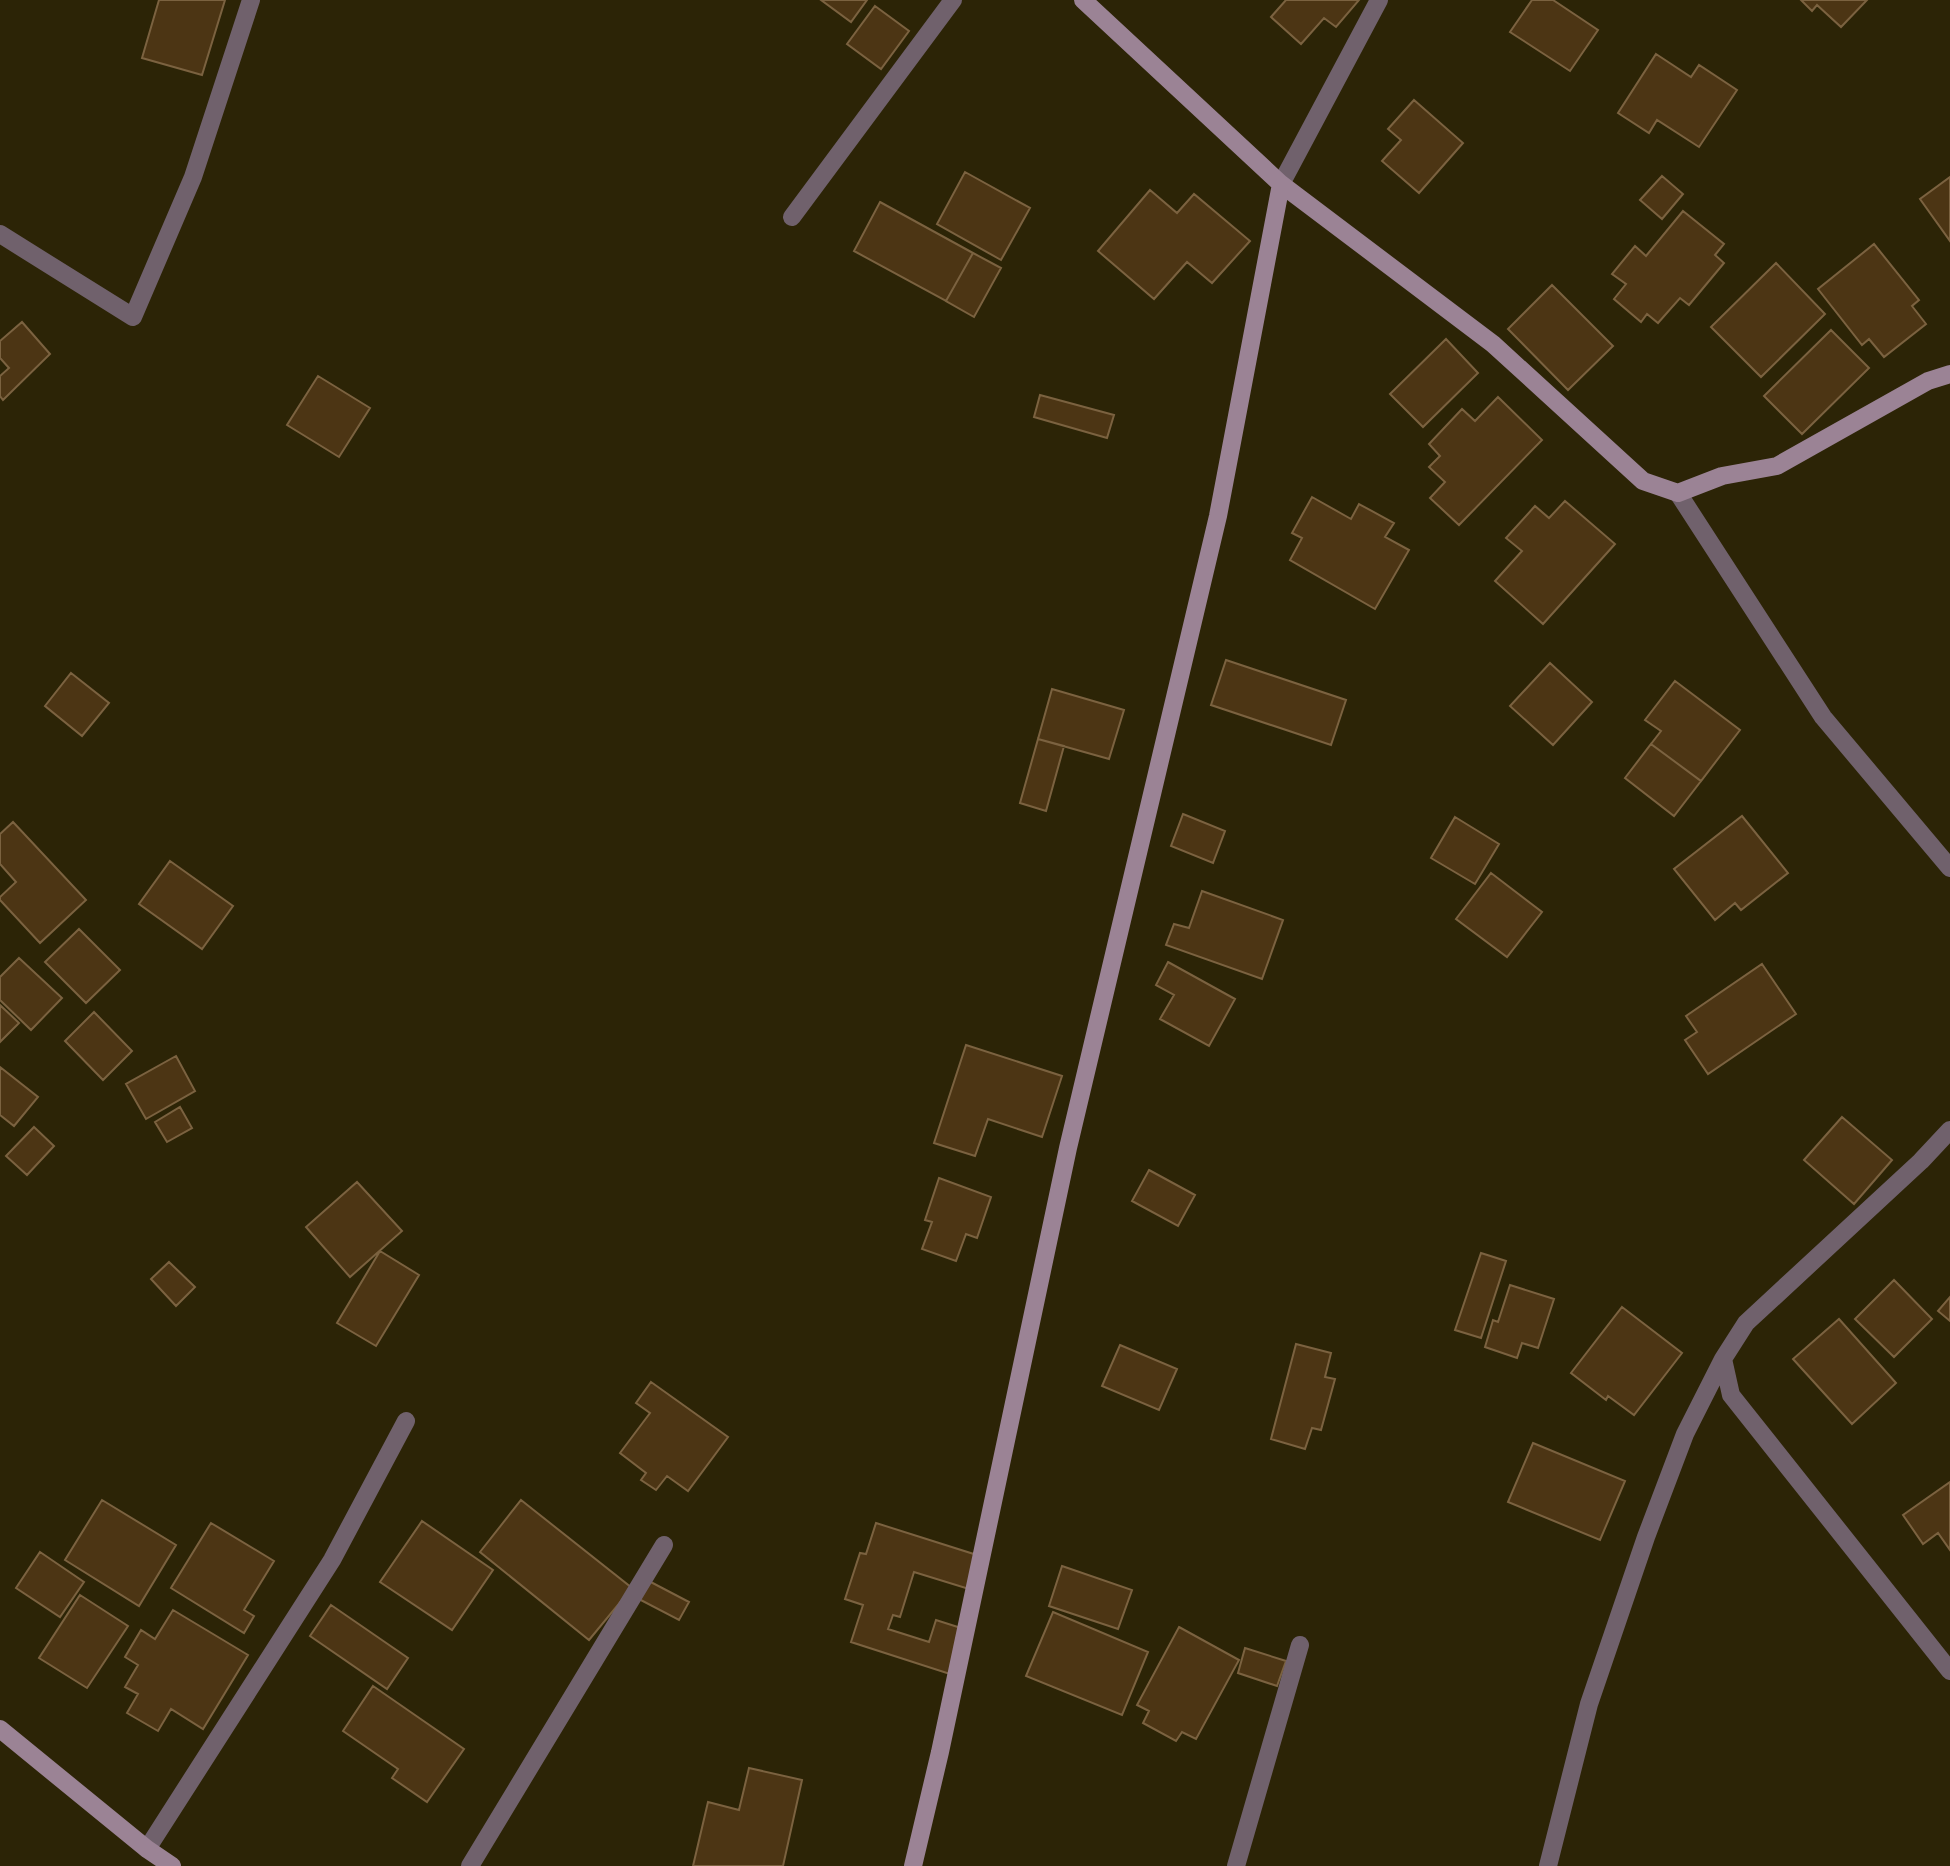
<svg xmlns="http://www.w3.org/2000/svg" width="1950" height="1866" font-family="Literata,serif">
<rect width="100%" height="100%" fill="#2c2406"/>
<path fill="#4c3514" stroke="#7b6240" stroke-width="2" d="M159,0H225L202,75L142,58Z
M821,0H867L851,22Z
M1286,0H1359L1336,27L1324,18L1301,44L1271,17Z
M1532,0H1553L1598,30L1570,71L1510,32Z
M1801,0H1867L1841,27L1817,5L1812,11Z
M875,6L909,31L881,69L847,44Z
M1656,54L1691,77L1699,65L1737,90L1699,147L1657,120L1649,133L1618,113Z
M1414,100L1463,143L1419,193L1382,161L1401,140L1388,129Z
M965,172L1030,208L1001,260L937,224Z
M1662,176L1683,194L1662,219L1640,200Z
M1950,177V241L1920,199Z
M1150,190L1177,213L1194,194L1250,241L1212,283L1187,262L1154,299L1098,251Z
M880,202L973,253L946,301L854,251Z
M1683,211L1724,244L1715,255L1724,263L1689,305L1680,298L1658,323L1647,314L1641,322L1614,299L1626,284L1612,274L1635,246L1646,256Z
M1874,244L1919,300L1912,306L1926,324L1884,357L1869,339L1862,345L1818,289Z
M973,253L1001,268L974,317L946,301Z
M1776,263L1825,314L1761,377L1711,327Z
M1552,285L1613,346L1568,390L1508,329Z
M22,322L50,354L3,400L0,396V376L9,368L0,358V341Z
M1831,330L1869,368L1802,434L1764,396Z
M1446,339L1478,373L1423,427L1390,394Z
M318,376L370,408L339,457L287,425Z
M1040,395L1114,415L1107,438L1034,417Z
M1498,397L1542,440L1459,525L1430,498L1445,482L1429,467L1440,456L1429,444L1462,409L1475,421Z
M1312,497L1351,519L1359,504L1394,523L1385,537L1409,550L1375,609L1290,560L1302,538L1292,533Z
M1565,501L1615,544L1543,624L1495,581L1522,551L1506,538L1535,506L1549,518Z
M1226,660L1346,700L1331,745L1211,705Z
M1550,663L1592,702L1553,745L1510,706Z
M71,673L109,703L82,736L45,706Z
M1675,681L1740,730L1701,781L1651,744L1661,731L1645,720Z
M1052,689L1124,710L1109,759L1038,739Z
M1038,739L1064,746L1046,811L1020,803Z
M1651,744L1701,781L1674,816L1625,778Z
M1183,814L1225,831L1213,863L1171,846Z
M1742,816L1788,873L1741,910L1735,903L1715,920L1674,869Z
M1455,817L1499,844L1475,884L1431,858Z
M13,822L86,900L40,943L0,900V897L16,882L0,864V834Z
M170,861L233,906L202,949L139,904Z
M1491,873L1542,912L1507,957L1456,919Z
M1202,891L1283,920L1262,979L1166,945L1174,924L1189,928Z
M79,929L120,970L86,1003L45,962Z
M19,958L62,998L31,1030L0,1000V977Z
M1168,962L1235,999L1209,1046L1160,1019L1174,995L1156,985Z
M1762,964L1796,1014L1708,1074L1685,1040L1697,1032L1686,1016Z
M0,1005L19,1023L0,1042Z
M94,1012L132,1051L103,1080L65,1041Z
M966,1045L1062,1076L1042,1137L988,1119L975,1156L934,1143Z
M176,1056L195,1091L146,1119L126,1084Z
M0,1067L38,1097L14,1126L0,1115Z
M180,1107L192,1128L167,1142L155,1122Z
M1842,1117L1892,1160L1854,1204L1804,1160Z
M34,1127L54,1146L27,1175L6,1156Z
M1149,1170L1195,1195L1178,1226L1132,1201Z
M939,1178L991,1197L977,1238L966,1234L956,1261L922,1249L932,1222L925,1220Z
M357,1182L402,1231L350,1277L306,1227Z
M380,1251L419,1275L376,1346L337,1323Z
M1481,1253L1506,1261L1481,1338L1455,1330Z
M169,1262L195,1287L176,1306L151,1279Z
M1894,1280L1932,1319L1894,1357L1855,1319Z
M1510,1285L1554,1299L1538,1348L1522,1343L1517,1358L1485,1347L1493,1320L1498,1322Z
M1950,1297V1321L1938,1311Z
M1622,1307L1682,1353L1634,1415L1608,1396L1606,1400L1571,1373Z
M1839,1319L1896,1383L1852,1424L1793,1359Z
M1296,1344L1331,1353L1325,1377L1335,1379L1321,1430L1312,1428L1305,1449L1271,1439Z
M1120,1345L1177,1369L1159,1410L1102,1386Z
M651,1382L728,1437L688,1491L667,1476L656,1490L641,1480L646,1473L620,1453L650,1413L636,1403Z
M1533,1443L1625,1481L1600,1540L1508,1502Z
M1950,1482V1550L1938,1533L1923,1544L1903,1515Z
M102,1500L176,1545L139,1606L65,1560Z
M521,1500L632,1588L589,1640L480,1552Z
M422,1521L493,1570L452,1630L380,1582Z
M211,1523L274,1561L244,1610L254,1616L244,1633L171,1588Z
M876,1523L980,1556L969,1589L914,1572L900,1617L893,1615L888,1629L929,1642L936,1620L964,1629L950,1674L851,1642L863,1605L845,1599L860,1553L866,1554Z
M40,1552L84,1582L60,1617L16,1588Z
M1062,1566L1132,1590L1118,1629L1049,1606Z
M645,1579L689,1602L679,1620L635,1597Z
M80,1595L128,1626L87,1688L39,1658Z
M331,1605L408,1658L387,1689L310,1636Z
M173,1610L248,1655L203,1729L171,1709L158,1731L127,1713L138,1694L125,1687L138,1665L125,1657L141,1630L155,1639Z
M1053,1612L1148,1652L1122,1715L1026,1676Z
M1179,1627L1239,1660L1196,1739L1182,1732L1176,1741L1143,1723L1149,1711L1137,1705Z
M1245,1648L1286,1661L1277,1686L1238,1673Z
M373,1686L464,1749L427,1802L392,1778L398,1769L343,1731Z
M749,1768L802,1780L783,1866H693L708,1802L739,1810Z"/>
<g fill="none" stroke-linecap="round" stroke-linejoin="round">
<path stroke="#70616c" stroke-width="18" d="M1281,184L1379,0
M792,217L953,0
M0,234L133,317L193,177L251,0
M1678,493L1823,717L1950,868
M1950,1130L1921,1161L1746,1323L1723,1359L1731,1395L1950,1671
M147,1849L332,1560L406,1421
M470,1866L664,1545
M1236,1866L1300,1645
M1548,1866L1589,1704L1646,1537L1685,1434L1723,1359"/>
<path stroke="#9b8395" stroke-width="18" d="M1083,0L1281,184L1493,344L1643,481L1678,493L1722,476L1777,466L1928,381L1950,374
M0,1729L147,1849L172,1866
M913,1866L940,1752L1068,1148L1218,516L1281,184"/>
</g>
</svg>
